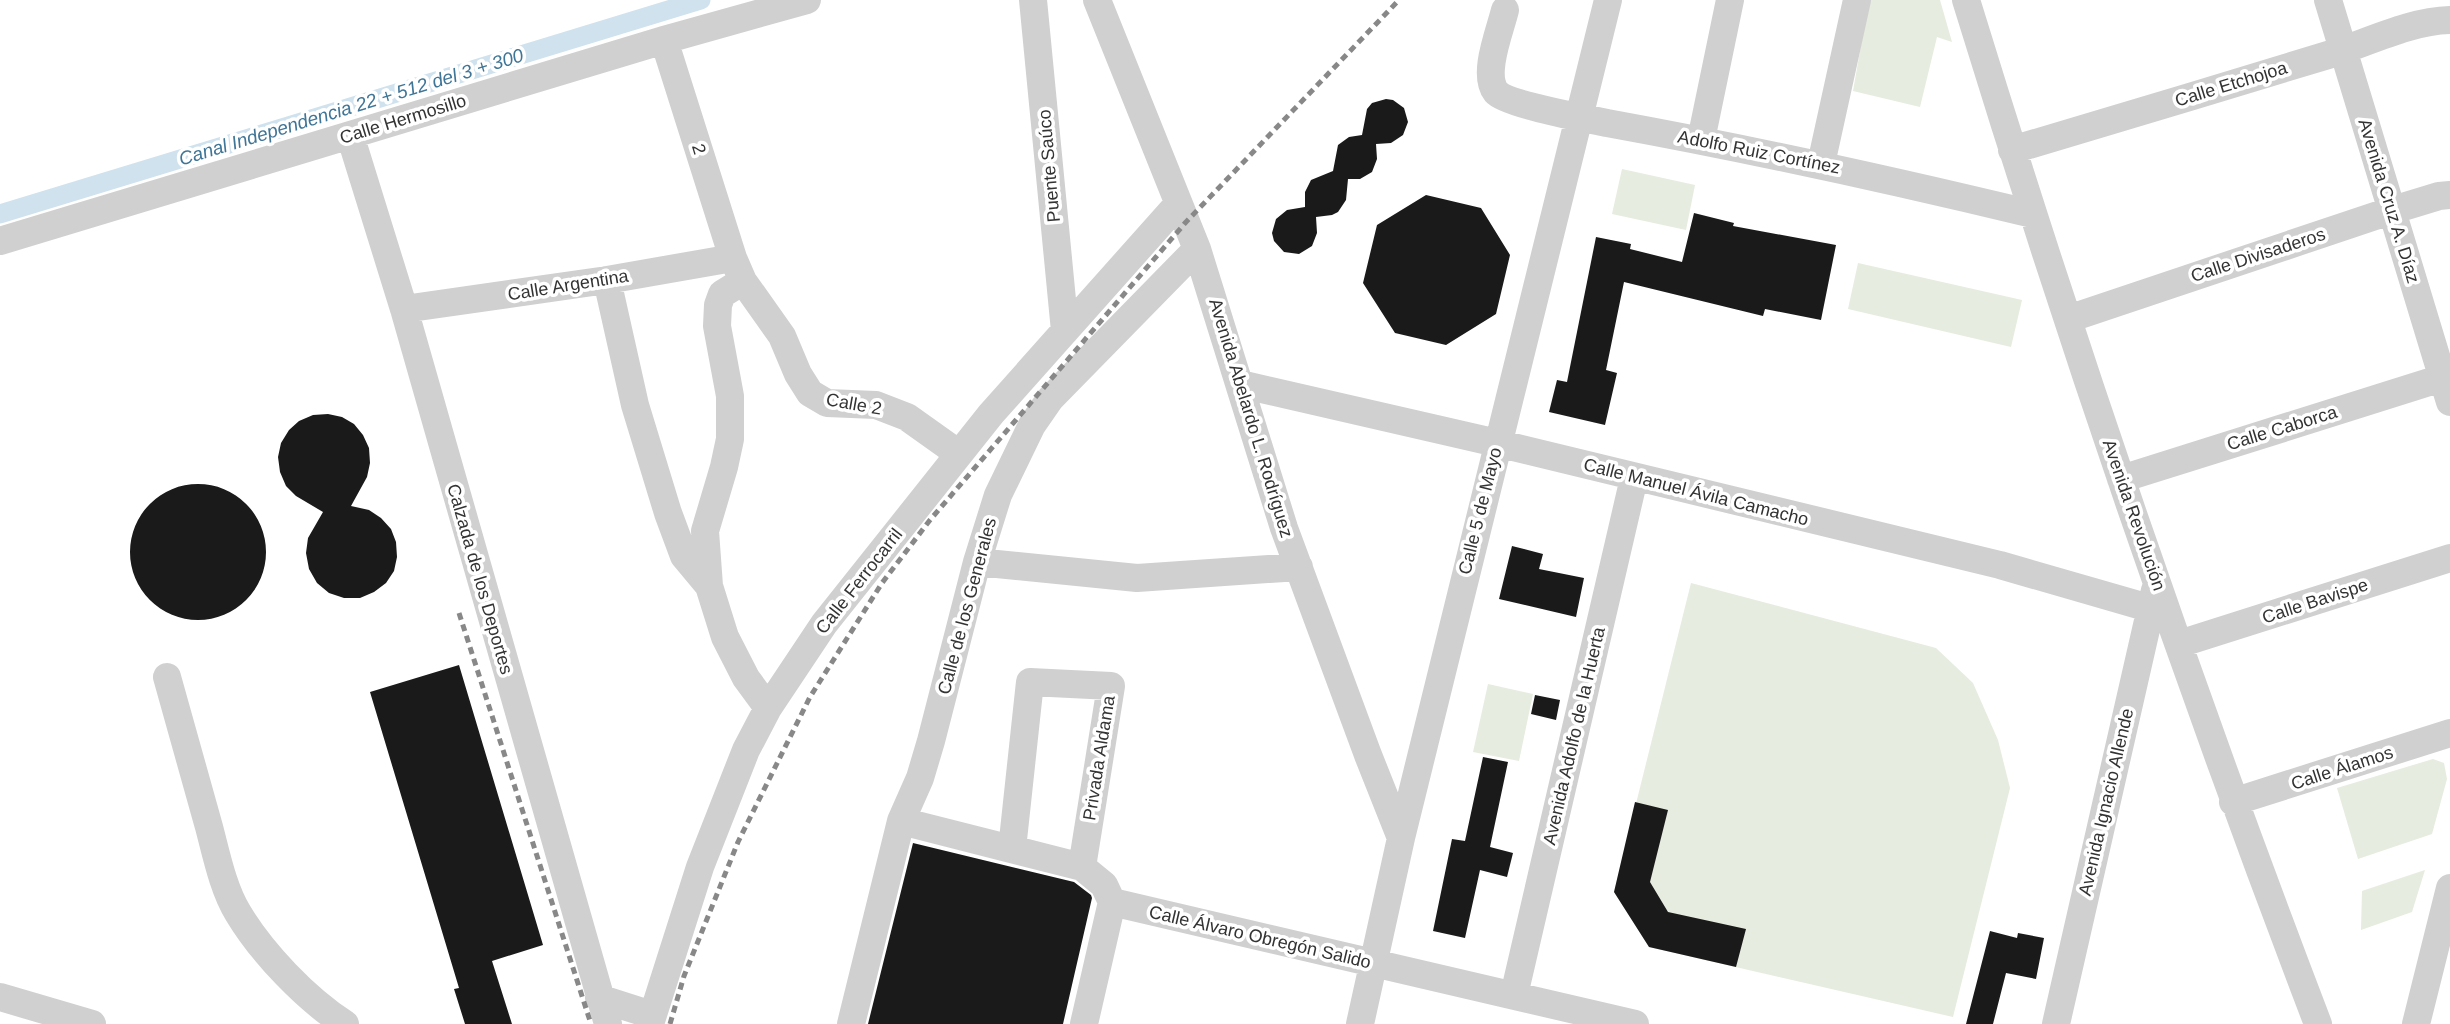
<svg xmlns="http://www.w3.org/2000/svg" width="2450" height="1024" font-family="Arial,sans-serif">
<rect width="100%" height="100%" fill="#fff"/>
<path fill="#e6ecdf" d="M1869,0H1940L1952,42L1937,37L1920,107L1853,91Z
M1622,169L1695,185L1686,230L1612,214Z
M1858,263L2022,300L2011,347L1848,309Z
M1691,583L1936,648L1973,683L1998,740L2010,788L1953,1017L1649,947L1614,892Z
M1488,684L1533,694L1519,761L1473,752Z
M2433,759L2444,763L2447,779L2432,834L2358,859L2337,788Z
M2425,870L2412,912L2361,930L2362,891Z"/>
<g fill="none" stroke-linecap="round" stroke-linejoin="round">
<path stroke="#cfe2ee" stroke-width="19" d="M0,214L701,0"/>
</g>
<path fill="#1a1a1a" d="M1386,99L1393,100L1404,108L1408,122L1403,135L1391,143L1376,144L1377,159L1372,172L1360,179H1348L1346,200L1338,212L1332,215L1316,217L1317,233L1312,246L1299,254L1284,252L1274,241L1272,233L1276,219L1287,210L1305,207V192L1311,180L1333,171L1338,145L1349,137L1362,135L1367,109L1372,103Z
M1426,195L1481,208L1510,255L1496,314L1446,345L1395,333L1363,283L1377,225Z
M1694,213L1734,223L1733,226L1836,245L1821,320L1765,309L1763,316L1624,282L1606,370L1617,373L1605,425L1549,412L1557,380L1567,382L1596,237L1631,244L1630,249L1682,262Z
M328,414L342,417L354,424L363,435L369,448L370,463L367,477L351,506L369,510L381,518L391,529L396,542L397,557L394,571L386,583L374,592L360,598H344L329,593L317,583L309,569L306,553L308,538L323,512L296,496L286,486L280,472L278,457L281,443L289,430L299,421L313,415Z
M130 552a68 68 0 1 1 136 0a68 68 0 1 1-136 0Z
M1512,546L1543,554L1539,569L1584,578L1576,617L1499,599Z
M459,665L543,945L492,961L512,1024H465L454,989L459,988L370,692Z
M1535,695L1560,700L1556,720L1531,714Z
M1483,757L1508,762L1490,847L1513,853L1507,877L1480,870L1465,938L1433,931L1452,839L1465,841Z
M1635,802L1668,810L1650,882L1668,912L1746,929L1736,967L1649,947L1614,892Z
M913,843L1074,882L1091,895L1092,898L1063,1024H868Z
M1990,931L2017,938L2018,933L2044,938L2036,979L2006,973L1993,1024H1966Z"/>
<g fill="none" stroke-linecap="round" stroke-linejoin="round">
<path stroke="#d0d0d0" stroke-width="28" d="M1033,0L1065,331
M1097,0L1197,249L1284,528L1368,755L1401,838
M1966,0C2072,345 2189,687 2318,1024
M2328,0L2450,402
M1505,10C1500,31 1482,74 1496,92C1506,104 1588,119 1607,123C1750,149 1891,180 2032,214
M664,40L733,258L743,281L782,336L798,374L810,393L827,403L876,405L907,417L959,454
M350,135L404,309L608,1024
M1701,140L1730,0
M2012,150C2117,119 2223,87 2328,55C2367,43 2409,21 2450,20
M1821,164L1857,0
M0,241L664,40L807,0
M607,280L635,405L668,513L684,556L709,586L725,637L746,678L768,708
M404,309L607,280L733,258
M2068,319L2393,210L2439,196L2450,195
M1240,384L1497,443L2000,565L2149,608
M2121,479L2442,378
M977,562L1137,578L1299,567
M709,586L705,531L724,467L730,439V396L717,326L718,305L722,294L743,281
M2179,644L2450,558
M167,677C181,727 195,777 209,827C216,853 223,889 238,913C262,953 306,999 345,1024
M2233,802L2450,733
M901,821L1082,867L1104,885L1112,902
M1012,849L1030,682L1111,686L1082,867
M1112,902L1635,1024
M1514,995L1634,478
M0,997L92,1024
M599,998L652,1015
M650,1024L700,867L746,750L768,708L824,624L991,414L1178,204
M851,1024L901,821L920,778L931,741L977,562L998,495L1032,425L1050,399L1197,249
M1084,1024L1112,902
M1360,1024L1401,838L1608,0
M2056,1024L2155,590
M2416,1024L2450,888"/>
<path stroke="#888" stroke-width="5" stroke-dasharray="7 5" stroke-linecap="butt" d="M459,613L591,1024
M670,1024L684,976L738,842L810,697L882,583L930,520L1186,222L1399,0"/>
</g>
<g text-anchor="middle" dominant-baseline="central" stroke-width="7" stroke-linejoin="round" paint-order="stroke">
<g font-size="18" fill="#333" stroke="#fff">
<text transform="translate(2231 84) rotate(-17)">Calle Etchojoa</text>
<text transform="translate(403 119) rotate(-17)">Calle Hermosillo</text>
<text transform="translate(699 149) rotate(73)">2</text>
<text transform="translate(1759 152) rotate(11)">Adolfo Ruiz Cortínez</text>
<text transform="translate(1049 166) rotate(-95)">Puente Saúco</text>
<text transform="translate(2389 201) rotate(73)">Avenida Cruz A. Díaz</text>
<text transform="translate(2258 255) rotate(-18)">Calle Divisaderos</text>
<text transform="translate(568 285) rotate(-9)">Calle Argentina</text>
<text transform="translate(854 404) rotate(10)">Calle 2</text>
<text transform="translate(1251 418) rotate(73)">Avenida Abelardo L. Rodríguez</text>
<text transform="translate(2282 428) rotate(-17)">Calle Caborca</text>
<text transform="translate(1696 492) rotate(14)">Calle Manuel Ávila Camacho</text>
<text transform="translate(1480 511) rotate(-76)">Calle 5 de Mayo</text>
<text transform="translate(2134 515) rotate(71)">Avenida Revolución</text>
<text transform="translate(480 579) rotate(74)">Calzada de los Deportes</text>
<text transform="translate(859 581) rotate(-52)">Calle Ferrocarril</text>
<text transform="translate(2315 601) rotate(-18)">Calle Bavispe</text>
<text transform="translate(967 606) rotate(-75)">Calle de los Generales</text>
<text transform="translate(1574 736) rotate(-77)">Avenida Adolfo de la Huerta</text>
<text transform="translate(1099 758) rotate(-81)">Privada Aldama</text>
<text transform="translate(2342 768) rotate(-18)">Calle Álamos</text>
<text transform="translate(2106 802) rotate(-77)">Avenida Ignacio Allende</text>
<text transform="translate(1260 937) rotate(13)">Calle Álvaro Obregón Salido</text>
</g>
<g font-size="19" font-style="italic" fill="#3f7597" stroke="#fff">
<text transform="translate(351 107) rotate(-17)">Canal Independencia 22 + 512 del 3 + 300</text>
</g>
</g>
</svg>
